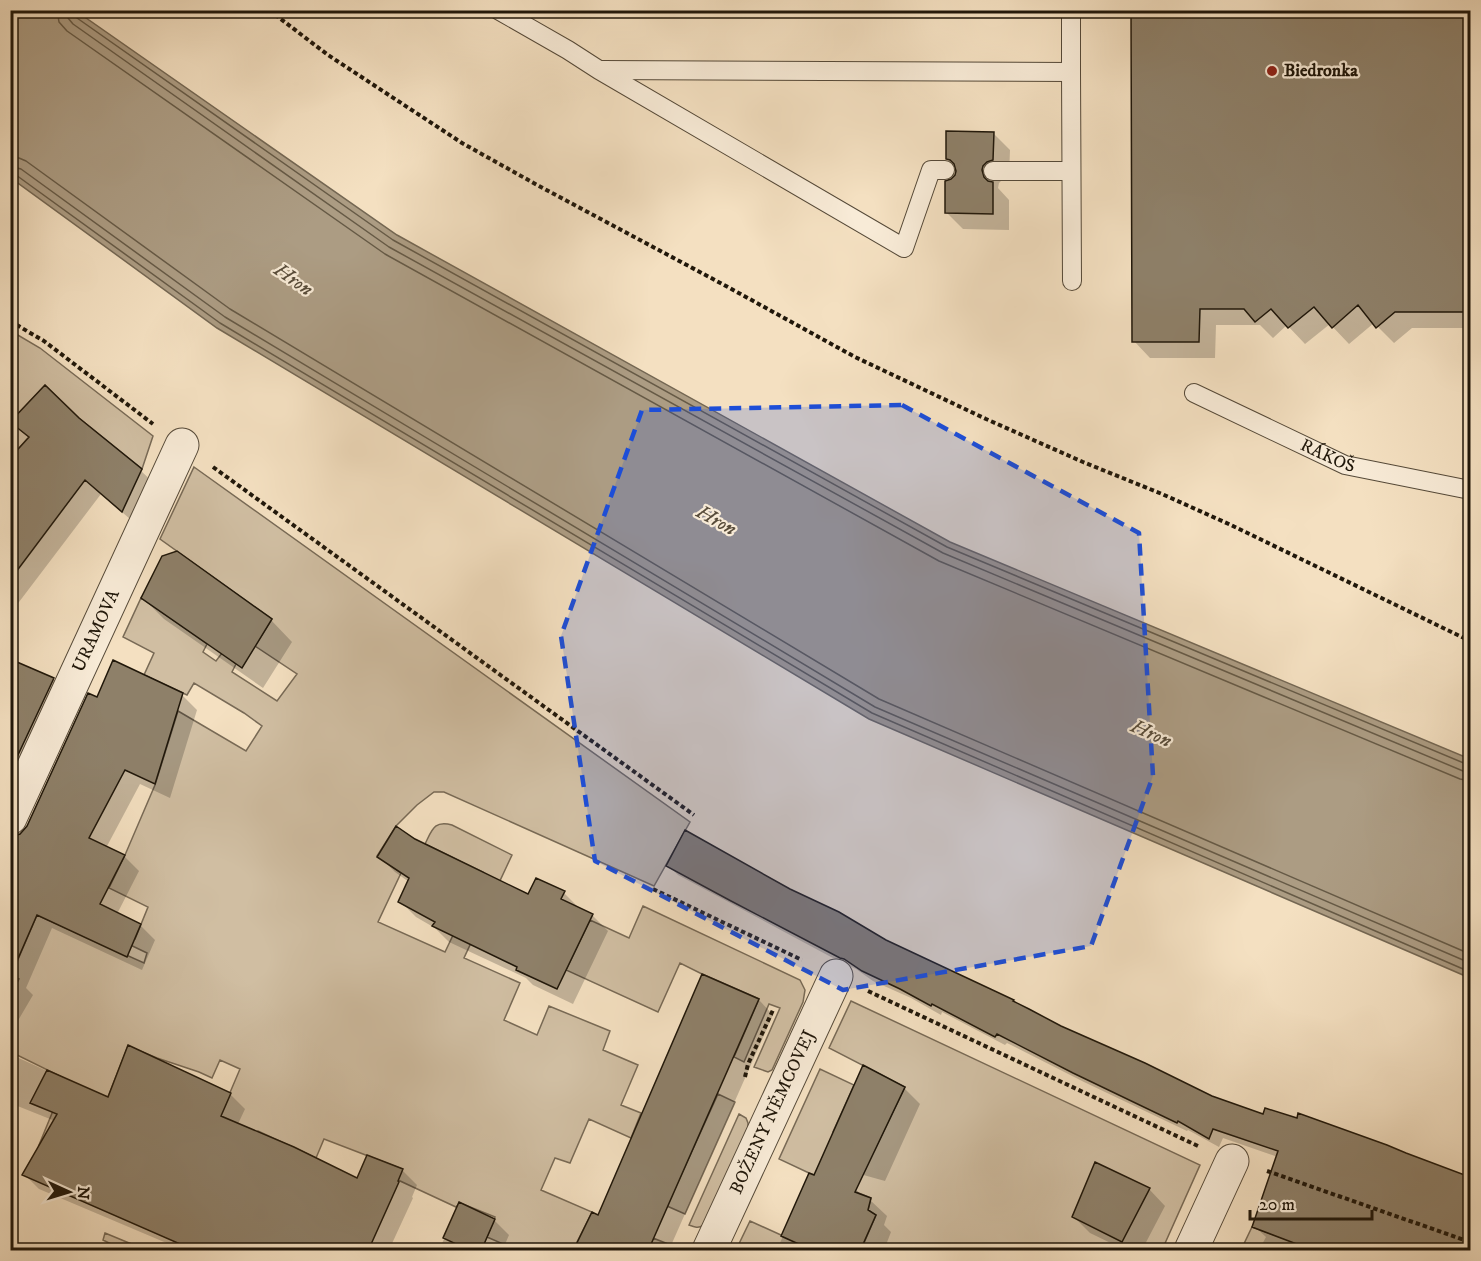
<svg xmlns="http://www.w3.org/2000/svg" width="1481" height="1261" font-family="'IM FELL DW Pica',serif">
<rect width="100%" height="100%" fill="#f4e0c1"/>
<filter id="stains"><feTurbulence type="fractalNoise" baseFrequency=".00333" numOctaves="4"/><feColorMatrix values="0 0 0 0 .2 0 0 0 0 .09 0 0 0 0 .02 0 0 0 .5 -.17"/></filter>
<radialGradient id="worn" r=".72"><stop offset=".6" stop-color="#630" stop-opacity="0"/><stop offset="1" stop-color="#630" stop-opacity=".3"/></radialGradient>
<path fill="#d0bea2" stroke="#786a56" stroke-width="1.5" d="M11,331L40,348L153,436L142,469L79,418L45,385L11,422L29,437L11,457Z
M194,467L690,822L654,886L444,792H434L417,805L396,826L377,856L401,873L378,922L445,952L483,872L425,844C432,830 434,820 452,825L512,855L464,958L520,983L504,1020L537,1035L549,1006L610,1031L603,1050L638,1065L621,1105L641,1113L631,1138L589,1119L570,1163L555,1158L541,1190L592,1212L573,1250H517L487,1237L495,1217L460,1203L456,1207L398,1180L402,1169L324,1139L316,1158L258,1131L243,1157L212,1135L240,1069L220,1060L212,1078L199,1072L157,1058L128,1046L97,1125L39,1145L66,1079L11,1052V995L19,979L11,976L37,915L144,963L147,953L124,942L135,939L148,907L109,888L125,855L155,785L178,711L246,751L262,726L244,713L194,683L187,695L144,675L154,653L123,637L141,598L207,644L203,652L216,661L222,653L236,664L232,672L277,701L297,674L255,646L272,619L160,539Z
M643,906L800,980L805,990L803,1002L772,1070L768,1072L754,1067L780,1008L769,1004L744,1062L734,1057L759,999L702,974L680,963L658,1012L566,970L590,920L629,938Z
M851,1001L1200,1165L1162,1250H850H861L876,1215L868,1210L871,1198L809,1173L779,1159L820,1069L854,1085L833,1132L874,1151L905,1087L829,1048Z
M718,1094L735,1102L685,1214L667,1206Z
M739,1114L746,1118L748,1123V1129L703,1225C699,1229 694,1227 689,1225Z
M750,1221L814,1250H736Z
M1252,1227L1316,1250H1241Z
M105,1233L146,1250H123L103,1240Z
M653,1238L668,1244L665,1250H648Z"/>
<path fill="#ac9c83" stroke="#746753" stroke-width="1.5" d="M11,10L76,11L397,235L950,542L1470,759V978L869,719L217,328L11,178Z"/>
<path fill="#0003" d="M1132,10H1470V328H1412L1394,343L1374,323L1349,344L1330,324L1305,344L1287,325L1273,338L1260,325H1216L1215,358H1150L1134,341Z
M993,133L1010,150L1009,176L1004,178L999,183L998,188L1009,200V230L963,229L946,212L956,176L957,168L947,158Z
M12,422L141,471L156,485L137,525L101,494L16,606L10,603V474L30,439Z
M143,598L271,620L292,642L263,688L164,619Z
M114,662L182,695L197,710L170,798L140,784L106,848L124,856L139,871L117,914L140,925L155,940L142,970L52,928L26,988L33,995L16,1024L18,1025L10,1040V889Z
M53,679L70,696L31,779L10,765Z
M414,840L529,896L564,893L580,909L592,915L608,931L573,1004L533,985L526,978L449,942L435,928L416,917L400,901L409,882L395,872L379,856Z
M668,865L885,942L1013,1001L1028,1011L1211,1097L1263,1116L1334,1250H1259L1266,1237L1254,1226L1278,1157L1223,1138L1219,1147L1188,1130L1187,1131L1084,1082L1007,1043L1005,1045L942,1012L941,1015L911,998L873,981L856,969L831,957L678,875Z
M703,976L759,1000L773,1015L669,1250H574L599,1217Z
M10,1054L108,1099L230,1094L245,1109L238,1124L358,1180L402,1170L417,1185L412,1197L413,1198L389,1250H183L39,1189L24,1174L55,1121L10,1103Z
M904,1088L920,1104L885,1181L842,1169Z
M1418,1159L1470,1178V1250H1382Z
M817,1171L856,1190L864,1197L870,1200L887,1216L884,1225L891,1232L884,1250H777L809,1175L815,1177Z
M1149,1189L1165,1206L1142,1250H1125L1090,1233L1073,1216Z
M460,1204L494,1220L509,1235L503,1249L504,1250H439Z"/>
<g fill="none" stroke-linecap="round" stroke-linejoin="round">
<path stroke="#665a46" stroke-width="1.5" d="M57,10L59,22L67,31L385,254L939,561L1460,779L1470,781
M66,10L68,18L73,24L389,247L943,553L1463,771L1470,772
M74,10V15L77,18L393,240L947,547L1466,764H1470
M10,157L19,158L26,161L230,309L879,699L1470,954
M10,166L21,169L225,317L875,707L1470,963
M10,173L16,175L220,323L872,713L1470,972"/>
</g>
<path fill="#8e8069" stroke="#20170a" stroke-width="1.5" d="M1131,10H1470V312H1395L1376,328L1358,305L1332,328L1314,307L1288,328L1271,309L1255,322L1244,309H1200L1199,342H1132Z
M946,131L994,132L993,160L987,162L983,166L982,170L984,177L988,181L993,182V214L945,213V181L951,179L955,175L956,171L954,164L950,160L946,159Z
M45,385L79,418L142,469L122,512L85,480L10,580V458L29,437L10,422Z
M177,551L272,619L242,668L141,598L162,556Z
M10,659L54,678L10,772Z
M113,660L183,693L155,784L125,770L89,838L125,855L100,904L141,924L127,957L37,915L10,977V837L20,834L27,826L88,693L97,697Z
M396,826L415,839L528,894L536,878L565,891L561,899L593,914L557,989L516,970L517,967L432,926L435,922L398,902L409,878L377,857Z
M685,830L790,889L839,912L886,940L1014,1000L1013,1001L1029,1009L1061,1026L1145,1063L1212,1096L1263,1114L1265,1108L1297,1118L1298,1113L1387,1145L1406,1153L1470,1177V1251H1315L1252,1227L1278,1151L1213,1129L1209,1139L1178,1121L1177,1123L1073,1073L997,1034L995,1037L932,1004L931,1006L900,989L862,971L844,959L840,958L731,901L666,866Z
M702,974L759,999L648,1251H573L592,1212L598,1215Z
M128,1045L231,1093L221,1116L294,1147L357,1178L367,1155L403,1169L398,1181L399,1182L368,1251H196L22,1175L57,1114L30,1103L47,1070L108,1097Z
M863,1065L905,1087L855,1192L871,1198L868,1210L876,1215L860,1251H814L781,1236L809,1173L814,1175Z
M1095,1162L1150,1188L1122,1242L1072,1217Z
M459,1202L495,1219L481,1251H471L443,1238Z"/>
<g fill="none" stroke-linecap="round" stroke-linejoin="round">
<defs>
<g id="service">
<path d="M498,10L568,50L599,70L904,248L931,170H945"/>
<path d="M601,70L1071,72V10"/>
<path d="M1071,72L1072,281"/>
<path d="M993,171H1071"/>
<path id="s1" d="M1194,393L1345,465L1470,490"/>
</g>
<g id="minor">
<path id="s2" d="M10,818L182,445"/>
<path id="s3" d="M709,1250L836,976"/>
<path d="M1191,1250L1232,1161"/>
</g>
</defs>
<use href="#service" stroke="#554938" stroke-width="20"/>
<use href="#minor" stroke="#554938" stroke-width="35"/>
<path stroke="#20170a" stroke-width="4" stroke-dasharray="4.5 3" stroke-linecap="butt" d="M269,10L328,55L462,143L539,186L726,286L855,357L986,419L1083,462L1162,494L1231,525L1470,641
M10,321L44,341L153,424
M213,467L694,815
M653,889L802,960
M868,991L1198,1146
M745,1077L748,1064L773,1010
M1267,1171L1470,1242"/>
<use href="#service" stroke="#f8ebd7" stroke-width="18"/>
<use href="#minor" stroke="#f8ebd7" stroke-width="33"/>
</g>
<path fill="#1d4ed8" fill-opacity="0.2" stroke="#1d4ed8" stroke-width="4.5" stroke-dasharray="12 8" stroke-linejoin="round" d="M902,405L1139,533L1153,776L1091,946L843,990L595,861L561,636L642,410Z"/>
<circle fill="#8f2418" stroke="#f8ebd7" stroke-width="2" cx="1272" cy="71" r="6"/>
<g text-anchor="middle" dominant-baseline="central" stroke-width="4.5" stroke-linejoin="round" paint-order="stroke">
<g font-size="18" font-weight="bold" fill="#20170a" stroke="#f8ebd7" text-anchor="start">
<text x="1284" y="71">Biedronka</text>
</g>
<g font-size="18" fill="#20170a" stroke="#f8ebd7">
<text stroke="none"><textPath href="#s1" startOffset="148">RÁKOŠ</textPath></text>
<text stroke="none"><textPath href="#s2" startOffset="206">URAMOVA</textPath></text>
<text stroke="none"><textPath href="#s3" startOffset="152">BOŽENY NĚMCOVEJ</textPath></text>
</g>
<g font-size="20" font-style="italic" fill="#584c3a" stroke="#f8ebd7">
<text transform="translate(293 280) rotate(35)">Hron</text>
<text transform="translate(716 521) rotate(29)">Hron</text>
<text transform="translate(1151 734) rotate(24)">Hron</text>
</g>
</g>
<rect width="1481" height="1261" fill="none" stroke="#f4e0c1" stroke-width="36"/>
<rect x="12" y="12" width="1457" height="1237" fill="none" stroke="#20170a" stroke-width="3"/>
<rect x="18" y="18" width="1445" height="1225" fill="none" stroke="#20170a" stroke-width="1.5"/>
<g transform="translate(69 1192) rotate(94)" stroke="#f8ebd7" stroke-width="4.5" paint-order="stroke">
<path d="M0-4.5L10 22L0 15L-10 22Z" fill="#20170a"/>
<text y="-9" font-size="16" font-weight="bold" text-anchor="middle" fill="#20170a">N</text>
</g>
<path d="M1250 1210v9h122v-9" fill="none" stroke="#20170a" stroke-width="3"/>
<text x="1259" y="1210" font-size="18" fill="#20170a" stroke="#f8ebd7" stroke-width="4.5" paint-order="stroke">20 m</text>
<rect width="100%" height="100%" filter="url(#stains)"/>
<rect width="100%" height="100%" fill="url(#worn)"/>
</svg>
